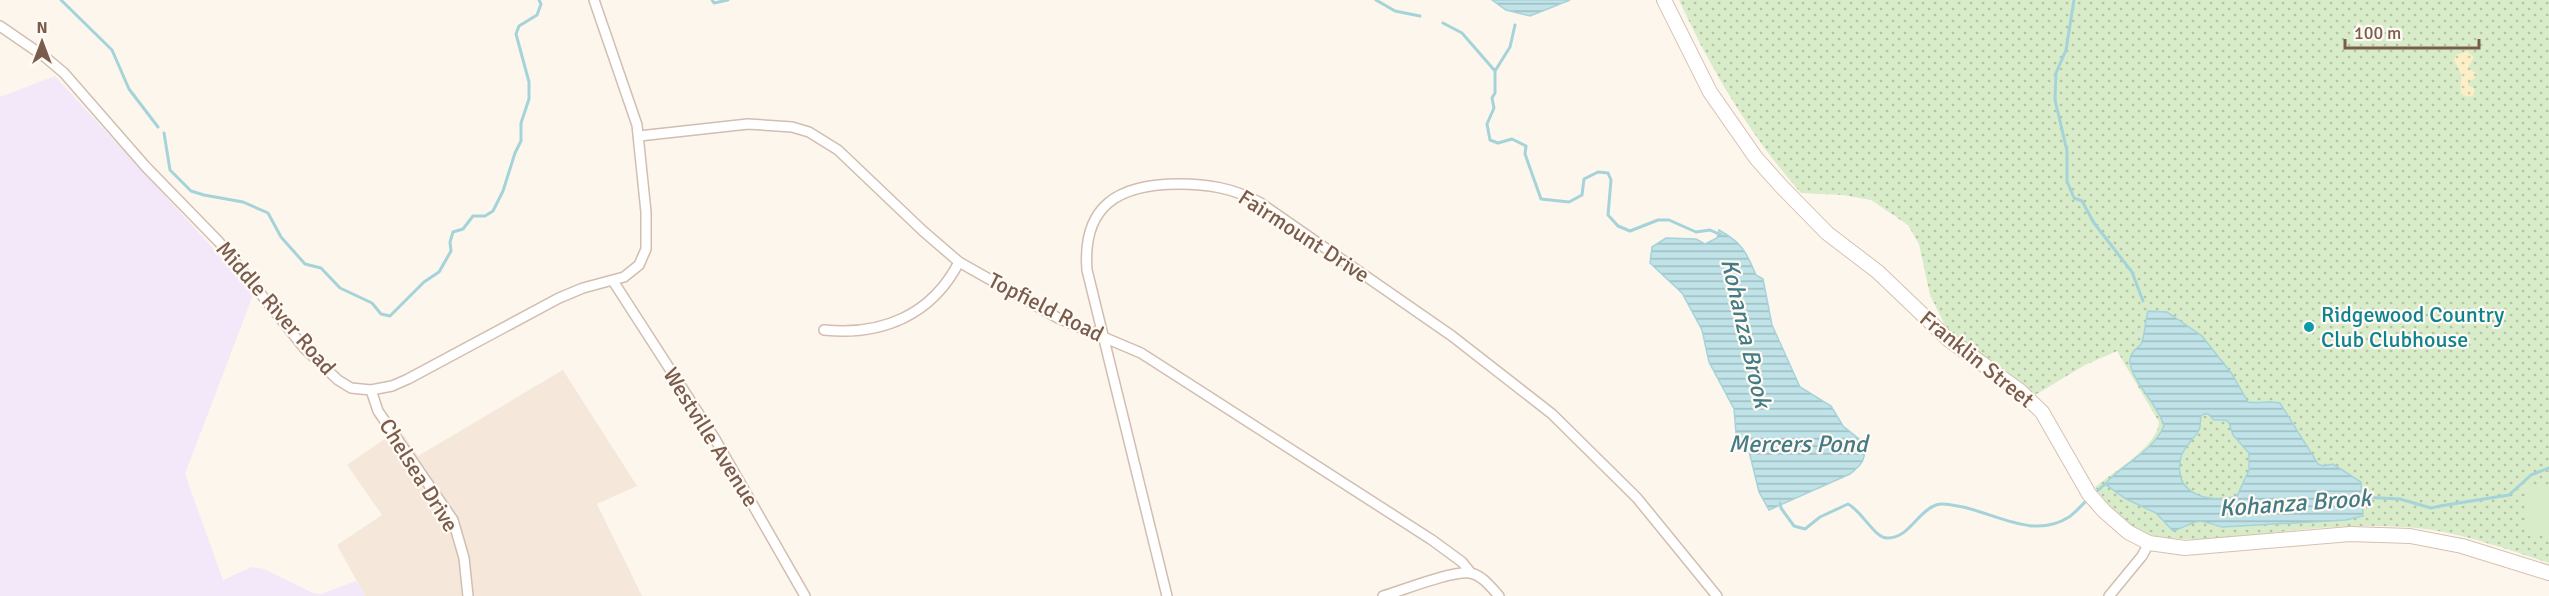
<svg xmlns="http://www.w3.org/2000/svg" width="2549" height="596" font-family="Signika,sans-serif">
<defs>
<pattern id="grass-dots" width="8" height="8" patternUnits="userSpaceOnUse" patternTransform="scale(1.5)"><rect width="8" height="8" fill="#d8ecc9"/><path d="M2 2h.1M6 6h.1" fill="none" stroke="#b4c2a5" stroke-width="1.8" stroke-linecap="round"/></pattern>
<pattern id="sand-dots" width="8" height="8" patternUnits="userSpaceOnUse" patternTransform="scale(1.5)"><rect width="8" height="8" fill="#fcefc7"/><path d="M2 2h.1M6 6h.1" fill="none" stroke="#d1c5a4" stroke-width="1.8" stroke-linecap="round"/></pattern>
<pattern id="water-rules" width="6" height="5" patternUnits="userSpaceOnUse" patternTransform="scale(1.5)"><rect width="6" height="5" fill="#bfe3e8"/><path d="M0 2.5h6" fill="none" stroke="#a0bbbe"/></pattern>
</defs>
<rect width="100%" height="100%" fill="#fdf6ec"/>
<path fill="#f5e8da" d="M563,370L637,486L597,504L642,596H365L337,545L382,515L347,465L399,429L418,456Z"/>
<path fill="#f3e8fa" d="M55,76L211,246L253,295L185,474L223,580L252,567L264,569L313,593L321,594L356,581L365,596H0V97Z"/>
<path fill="url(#grass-dots)" d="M1679,0H2549V563C2503,548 2452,529 2403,527C2371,525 2339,526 2308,529C2265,532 2177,549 2140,531C2121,522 2107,504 2095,487C2112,473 2159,445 2159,422L2117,351L2085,365L2035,395L1948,331L1930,295L1919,244L1908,225L1871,200L1843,195L1801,193C1751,137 1710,68 1679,0Z"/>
<path fill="url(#sand-dots)" d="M2467,51L2474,57L2468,68L2476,73L2475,78L2468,82V85L2475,89L2473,96C2454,99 2463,83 2461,74C2460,69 2456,65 2454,60L2456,55Z"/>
<path fill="#d8ecc9" d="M2527,486L2549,487V535H2526Z"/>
<path fill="url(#water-rules)" stroke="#a5d3da" stroke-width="1.5" fill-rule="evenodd" d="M1492,0H1570L1530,16L1506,10Z
M1719,230C1742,243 1746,251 1756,275L1763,279L1772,325L1800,387L1831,406L1843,426L1864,443C1867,458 1862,465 1850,474L1769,510L1759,492L1748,447L1736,433L1734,409L1709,362L1702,330L1682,293L1650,263L1652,247L1666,238L1696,239L1705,244L1717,238Z
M2148,311L2167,312L2202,336L2232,374L2248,402C2259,404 2268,400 2280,403L2318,464L2323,466L2333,464L2361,482L2363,516L2346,520L2222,527C2191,517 2202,521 2173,531L2156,513L2126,499L2105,484C2124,462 2151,454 2164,426C2159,405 2128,378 2130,359C2131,351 2137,349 2141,344C2145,337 2145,320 2148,311ZM2204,414H2208L2214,420H2226L2229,423L2233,435L2249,453V470L2237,496C2208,504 2172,494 2181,457C2184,446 2195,438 2199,430C2201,426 2200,420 2201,416Z"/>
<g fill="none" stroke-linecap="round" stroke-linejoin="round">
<path stroke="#a5d3da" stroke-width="3" d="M61,0L112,50L129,89L158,127
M712,0L714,3L728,0
M1376,0L1395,11L1420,16
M2074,0L2066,50L2056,73L2055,100L2067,151V181L2074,198L2082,201L2094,223L2132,272L2143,301
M1443,23L1462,33L1495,71
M1515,25L1510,47L1495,71V93L1492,98L1494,108L1487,124L1490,140L1498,143L1512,139L1526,146L1525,154L1541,199L1569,202L1582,195L1584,179L1598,172L1608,173L1611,180L1608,215L1618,226L1630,231L1658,220H1669L1696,232L1710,230L1721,235
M164,133L170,170L191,191L204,195L243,202L268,213L281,237L305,264L321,268L340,288L372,303L381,314L390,316L424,282L439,272L451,251L450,242L453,232L463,229L473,216H485L493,211L503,191L515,153L521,141V123L529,99V82L516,34L519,26L537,15L541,4L539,0
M2094,494L2105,484L2108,485
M2360,497L2400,499L2431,508L2440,506L2509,495L2531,475L2549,468
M1780,503L1781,508L1794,526L1805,529L1820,517L1848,504C1862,511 1875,539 1888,538C1909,538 1918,511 1936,505C1945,502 1955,506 1963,507C1998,515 2035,539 2069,517C2076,512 2083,504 2089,498"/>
<defs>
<path id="street" d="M0,26L45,57L64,73L146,167L219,242L305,349L338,380L351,388L371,390L392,386L408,379L559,298L583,288L624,277L639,265L646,249V212L637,125L594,0
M639,136L748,124L792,127L809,132L838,150L923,231L959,262L1058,318L1141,353L1432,540L1462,562L1471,573
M613,281L715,439L805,596
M824,330C882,336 932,315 959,262
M371,390L378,411L453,520L464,558L468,596
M1167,596L1087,270C1082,205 1119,184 1179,184C1208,184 1232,188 1259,202L1452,336L1552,414L1637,498L1717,596
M1383,596C1404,590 1450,571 1470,573C1482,575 1491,587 1499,596
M2109,596L2142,556L2149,543"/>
<path id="secondary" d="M1664,0L1710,92L1756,158L1781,186L1827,233L1878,272L1948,339L2020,391L2042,412L2089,494L2104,511L2128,532L2149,543L2185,548L2350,534L2410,536L2462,546L2549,573"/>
</defs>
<use href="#street" stroke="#d1beb0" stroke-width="12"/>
<use href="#secondary" stroke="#d6c0b0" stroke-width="16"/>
<use href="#street" stroke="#fff" stroke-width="9"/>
<use href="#secondary" stroke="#fff" stroke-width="14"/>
</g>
<circle fill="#0f9aa8" stroke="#fffaf3" stroke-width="2" cx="2309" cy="327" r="6"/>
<g text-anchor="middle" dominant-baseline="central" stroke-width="4.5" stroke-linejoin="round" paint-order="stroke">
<g font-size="22" fill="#7a5c4d" stroke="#fffaf3">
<text transform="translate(1304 236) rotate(33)">Fairmount Drive</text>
<text transform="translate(1046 307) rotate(27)">Topfield Road</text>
<text transform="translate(276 308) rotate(49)">Middle River Road</text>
<text transform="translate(1977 359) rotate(39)">Franklin Street</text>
<text transform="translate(711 437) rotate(58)">Westville Avenue</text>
<text transform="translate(419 475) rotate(58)">Chelsea Drive</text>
</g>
<g font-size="22" fill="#0d838f" stroke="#fffaf3" text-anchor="start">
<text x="2321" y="314">Ridgewood Country<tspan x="2321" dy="25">Club Clubhouse</tspan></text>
</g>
<g font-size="24" font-style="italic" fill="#437c86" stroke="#fffaf3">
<text transform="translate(1746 333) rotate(77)">Kohanza Brook</text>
<text x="1798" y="444">Mercers Pond</text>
<text transform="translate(2295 503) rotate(-4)">Kohanza Brook</text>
</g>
</g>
<g transform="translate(42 42)" stroke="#fffaf3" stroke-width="4.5" paint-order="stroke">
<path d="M0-4.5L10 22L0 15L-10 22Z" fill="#7a5c4d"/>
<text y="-9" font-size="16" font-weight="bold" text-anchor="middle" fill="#7a5c4d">N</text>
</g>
<path d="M2345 39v9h134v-9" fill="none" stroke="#7a5c4d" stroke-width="3"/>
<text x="2354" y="39" font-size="18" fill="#7a5c4d" stroke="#fffaf3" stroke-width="4.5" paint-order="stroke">100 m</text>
</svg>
